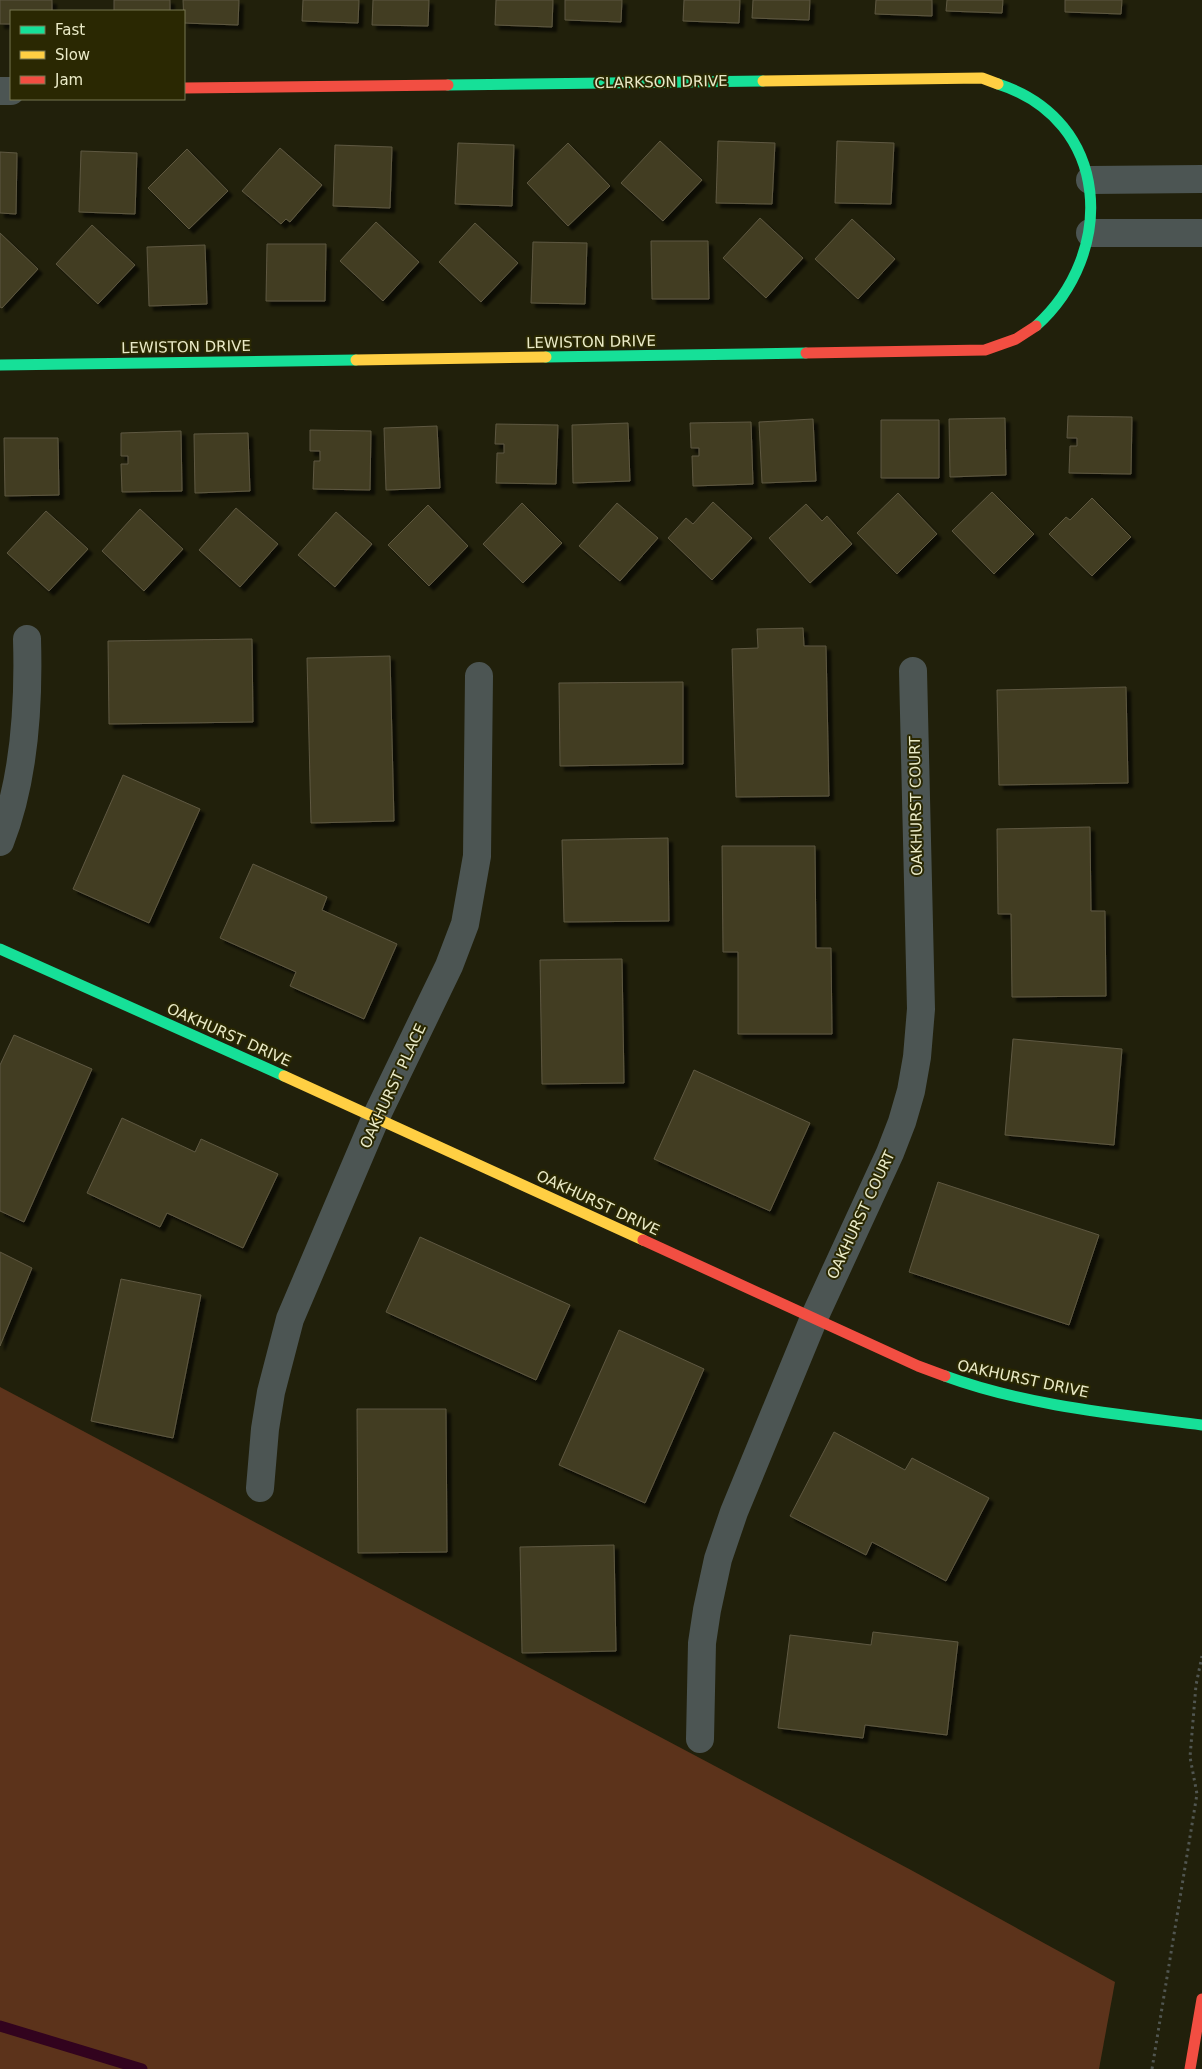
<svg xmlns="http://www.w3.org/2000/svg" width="1202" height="2069" font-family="'DejaVu Sans',sans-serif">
<defs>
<filter id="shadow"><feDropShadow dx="4.5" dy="4.5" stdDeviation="1" flood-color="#0009"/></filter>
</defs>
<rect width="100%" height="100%" fill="#21200b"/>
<path fill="#5c331b" d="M0,1387L911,1870L1115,1982L1099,2069H0Z"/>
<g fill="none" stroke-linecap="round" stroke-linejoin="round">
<path stroke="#32031e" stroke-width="11" d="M0,2026L142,2069"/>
</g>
<path fill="#433d24" stroke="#5e5841" filter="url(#shadow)" d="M0,0H52V11H11V24H0Z
M114,0H170V11H114Z
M183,0H239L238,25L184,23Z
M303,0H359L358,23L302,21Z
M373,0H429L428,26L372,25Z
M496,0H553L552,27L495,25Z
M565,0H622L621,22L565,20Z
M684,0H740L739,23L683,21Z
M753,0H810L809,20L752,18Z
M876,0H932V16L875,14Z
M947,0H1003L1002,13L946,11Z
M1065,0H1122L1121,14L1065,12Z
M660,141L702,180L663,221L621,183Z
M718,141L775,143L772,204L716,203Z
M837,141L894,143L891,204L835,203Z
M458,143L514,145L512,206L455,204Z
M568,143L610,186L568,226L527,183Z
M335,145L392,147L390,208L333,206Z
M280,148L322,185L290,222L286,219L281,224L242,191Z
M187,149L228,191L189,229L148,188Z
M81,151L137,153L135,214L79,212Z
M0,152L17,153L16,214L0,213Z
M760,218L803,258L766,298L723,258Z
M852,219L895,259L858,299L815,259Z
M376,222L419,262L383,301L340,261Z
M475,223L518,263L481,302L439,262Z
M92,225L135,265L98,304L56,264Z
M0,233L38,269L2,308L0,307Z
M651,241H708L709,299H652Z
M533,242L587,243L585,304L531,303Z
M267,244H326L325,301H266Z
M205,245L207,304L149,306L147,247Z
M1068,416L1132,417L1131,474L1069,473L1070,446H1077V438H1067Z
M1005,418L1006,475L950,477L949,419Z
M813,419L816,481L762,483L759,422Z
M881,420H939V478H881Z
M751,422L753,484L693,486L692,456H699V448H691L690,423Z
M628,423L630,481L573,483L572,425Z
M496,424L558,425L556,484L496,483L497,453H504V444H495Z
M437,426L440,488L386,490L384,428Z
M310,430L371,431L370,490L313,489L314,461H320V451H310Z
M181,431L182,491L122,492L121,464H128V456H121V433Z
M248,433L250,491L195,493L194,434Z
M4,438H58L59,495L5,496Z
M992,492L1034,534L994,574L952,531Z
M898,493L937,534L897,574L857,533Z
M1092,498L1131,537L1092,576L1049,534L1066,517L1070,520Z
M713,502L752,538L712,580L668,538L686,518L693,524Z
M522,503L562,543L523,583L483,544Z
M617,503L658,538L620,581L579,546Z
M806,504L822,521L827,516L852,544L810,583L769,538Z
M428,505L468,546L429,586L388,545Z
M236,508L278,544L240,587L199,550Z
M140,509L183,549L144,591L102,551Z
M46,511L88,549L49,591L7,553Z
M336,512L372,544L335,587L298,555Z
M803,628L804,646H826L829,796L736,797L732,649L758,648L757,629Z
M252,639L253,722L109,724L108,641Z
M390,656L394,821L311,823L307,658Z
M683,682V764L560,766L559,683Z
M1126,687L1128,783L999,785L997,690Z
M123,775L200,809L149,923L73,889Z
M1090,827L1091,911H1105L1106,996L1012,997L1011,914H998L997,829Z
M668,838L669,921L564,922L562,840Z
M722,846H815L816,948H831L832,1034H738V952H723Z
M253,864L327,897L322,910L397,944L364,1019L290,986L296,972L220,938Z
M622,959L624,1083L542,1084L540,960Z
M14,1035L92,1069L24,1222L0,1211V1065Z
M1013,1039L1122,1049L1114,1145L1005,1135Z
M694,1070L810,1123L770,1211L654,1159Z
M122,1118L195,1152L201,1139L278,1174L243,1248L167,1213L160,1227L87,1193Z
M938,1182L1099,1235L1069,1325L909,1272Z
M420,1237L570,1305L536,1380L386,1312Z
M0,1252L32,1268L0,1346Z
M121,1279L201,1295L173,1438L91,1421Z
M619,1330L704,1369L645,1503L559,1465Z
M357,1409H446L447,1552L358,1553Z
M834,1432L905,1470L912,1458L989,1498L946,1581L872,1542L866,1555L790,1516Z
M614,1545L616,1651L522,1653L520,1547Z
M873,1632L958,1642L947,1735L865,1725L863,1738L778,1728L790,1635L871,1645Z"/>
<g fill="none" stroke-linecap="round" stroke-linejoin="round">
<path stroke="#515651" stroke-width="3" stroke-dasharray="2.5 4" stroke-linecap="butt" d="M1152,2069L1197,1794L1190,1757L1196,1685L1202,1656"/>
<path stroke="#4c5553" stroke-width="28" d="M0,91H11
M1090,180L1202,179
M1090,233H1202
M0,842C25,779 29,706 27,639
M260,1488L265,1429L271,1392L290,1319L376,1117L449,966L465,924L477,856L479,676
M700,1739L702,1643L707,1610L718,1559L734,1512L814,1318L890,1153L902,1122L911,1091L917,1057L921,1009L913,671"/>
<path stroke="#16e098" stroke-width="11" d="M998,84C1111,120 1117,253 1036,326
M448,85L763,81
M546,357L806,353
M0,365L356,360
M0,949L284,1076
M945,1376C1027,1406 1116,1414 1202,1425"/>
<path stroke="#ffcf43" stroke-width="11" d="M763,81L982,78L998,84
M356,360L546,357
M284,1076L643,1240"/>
<path stroke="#f24e42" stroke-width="11" d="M184,88L448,85
M806,353L985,350L1016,339L1036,326
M643,1240L918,1366L945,1376
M1190,2069L1202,1999"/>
</g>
<g text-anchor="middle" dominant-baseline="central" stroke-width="4" stroke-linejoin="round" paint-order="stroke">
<g font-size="15" fill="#eaeac7" stroke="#2a2802">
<text transform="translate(661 82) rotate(-1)">CLARKSON DRIVE</text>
<text transform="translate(591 342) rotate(-1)">LEWISTON DRIVE</text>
<text transform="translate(186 347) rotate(-1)">LEWISTON DRIVE</text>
<text transform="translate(916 806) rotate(-91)">OAKHURST COURT</text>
<text transform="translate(229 1035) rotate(24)">OAKHURST DRIVE</text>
<text transform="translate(393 1086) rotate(-65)">OAKHURST PLACE</text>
<text transform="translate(598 1203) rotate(25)">OAKHURST DRIVE</text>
<text transform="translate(861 1215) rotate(-65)">OAKHURST COURT</text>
<text transform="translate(1023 1379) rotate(12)">OAKHURST DRIVE</text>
</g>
</g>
<rect x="10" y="10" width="175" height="90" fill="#2a2802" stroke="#777651"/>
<rect x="20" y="26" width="25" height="8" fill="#16e098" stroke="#777651"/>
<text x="55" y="35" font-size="15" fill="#eaeac7">Fast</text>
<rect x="20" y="51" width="25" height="8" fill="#ffcf43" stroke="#777651"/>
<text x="55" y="60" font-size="15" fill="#eaeac7">Slow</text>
<rect x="20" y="76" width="25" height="8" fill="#f24e42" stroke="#777651"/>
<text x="55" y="85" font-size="15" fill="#eaeac7">Jam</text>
</svg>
